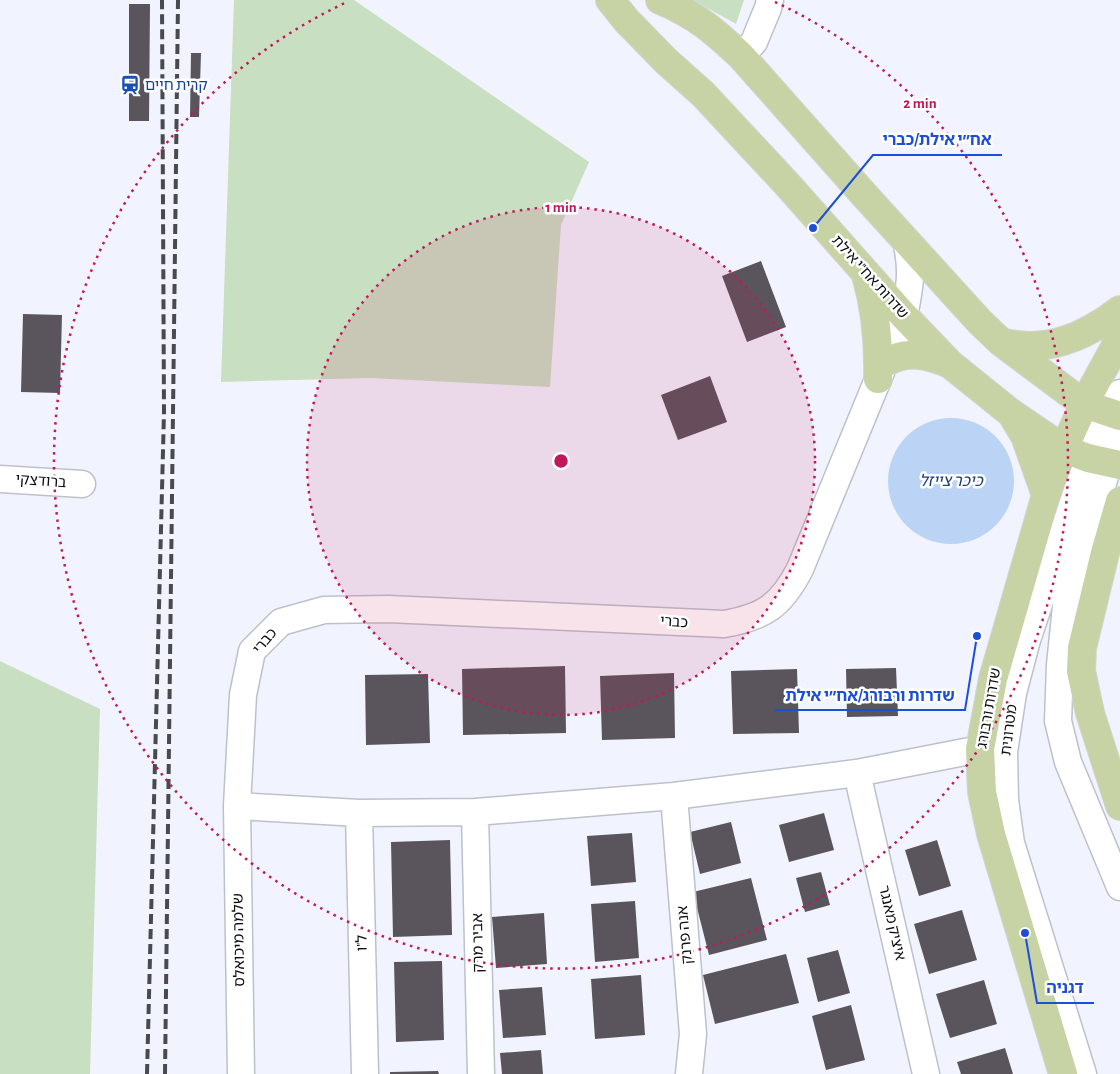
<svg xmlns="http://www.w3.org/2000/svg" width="1120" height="1074" font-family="'Alegreya Sans','Noto Sans Hebrew',sans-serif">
<rect width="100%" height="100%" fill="#f1f4fe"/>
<path fill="#c9dfc1" d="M234,0H354L589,162L561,225L550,387L371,378L221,382Z
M693,0H744L736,24Z
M0,661L100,709L90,1074H0Z"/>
<path fill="#bbd4f6" d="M888 481a63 63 0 1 1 126 0a63 63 0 1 1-126 0Z"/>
<path fill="#5a555d" d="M129,4H150L149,121H129Z
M191,53H201L199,117H190Z
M761,261L786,327L747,342L722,276Z
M23,314L62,315L60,393L21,392Z
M710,376L727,422L678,440L661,395Z
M565,666L566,733L463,735L462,669Z
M896,668L898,716L847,717L846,669Z
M797,669L799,733L733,734L731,671Z
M674,673L675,738L602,740L600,676Z
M428,674L430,743L366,745L365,675Z
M824,813L834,850L789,862L779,825Z
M731,822L741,863L700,874L690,832Z
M632,833L636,882L591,886L587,836Z
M450,840L452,935L393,937L391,842Z
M937,840L951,886L919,896L905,850Z
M821,872L830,905L805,912L796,878Z
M751,878L767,940L709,955L693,892Z
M635,901L639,958L595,962L591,904Z
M962,910L977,960L929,974L914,924Z
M544,913L547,964L496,968L492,917Z
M838,950L850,993L818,1002L807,958Z
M786,954L799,1003L715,1024L703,975Z
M442,961L444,1040L396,1042L394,962Z
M641,975L645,1035L595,1039L591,979Z
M984,980L997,1024L950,1038L936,994Z
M542,987L546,1035L503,1038L499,990Z
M851,1005L865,1060L826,1070L812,1016Z
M1005,1048L1013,1074H961L957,1062Z
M541,1050L543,1074H502L500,1053Z
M438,1071L439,1074H390V1072Z"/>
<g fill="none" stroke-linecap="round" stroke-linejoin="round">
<defs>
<path id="minor" d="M741,56L754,42L768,8L770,0
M1120,441L1109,463L1066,606L1060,665L1058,721L1068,762L1120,887
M0,479L82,484
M857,773L926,1074
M674,796L693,1034L689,1074
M237,806L359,813L475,812L674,796L857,773L980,749
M475,812L481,1074
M359,813L365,1074
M241,1074L237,806L243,695L252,651L281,622L324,610L388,609L724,624C764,617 781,606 800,569L904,316C910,288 913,269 906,241
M1083,1074L1011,843L1005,800L1004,752L1013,693L1027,640L1088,458L1120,393"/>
<path id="major" d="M610,0L626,20L666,61L703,94L786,183L904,316L950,364L1011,413L1064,449L1088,458L1120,465
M660,0C696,15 713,30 741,56L867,198L980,322L1001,342L1084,404L1120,416
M866,275C876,310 879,342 878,379
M1001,342C1046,354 1085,337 1120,310
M885,363C906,349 928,355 950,364
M1013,416L1025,436L1046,495
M1120,501L1105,553L1082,648L1081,671L1090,713L1120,806
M1063,1074L991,834L982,792L980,749L993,679L1046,495L1064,449L1084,404L1120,338"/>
</defs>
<use href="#minor" stroke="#bdc1ca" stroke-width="29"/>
<use href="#major" stroke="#d3d4d4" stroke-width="30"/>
<use href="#minor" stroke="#fff" stroke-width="26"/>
<use href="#major" stroke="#c7d3a5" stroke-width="28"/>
<path stroke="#484a4e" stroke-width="4" stroke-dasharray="10 5" stroke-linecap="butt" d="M147,1074L164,412L162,0
M165,1074L178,0"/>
</g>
<circle cx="561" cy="461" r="254" fill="#c2185b" fill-opacity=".12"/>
<g fill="none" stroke="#c2185b" stroke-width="2.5" stroke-dasharray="2.5 5">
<circle cx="561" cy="461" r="254"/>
<path d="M775 2A507 507 0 1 1 347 2"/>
</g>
<defs>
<symbol id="station-bare" viewBox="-9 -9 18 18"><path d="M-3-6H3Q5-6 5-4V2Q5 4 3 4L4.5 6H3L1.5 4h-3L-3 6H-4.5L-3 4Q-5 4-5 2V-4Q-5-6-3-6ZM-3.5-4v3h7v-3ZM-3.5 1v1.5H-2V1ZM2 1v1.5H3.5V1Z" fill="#1a4fb4" stroke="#fff" stroke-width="2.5" paint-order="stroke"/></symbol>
</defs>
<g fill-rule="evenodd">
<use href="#station-bare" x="116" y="71" width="28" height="28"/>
</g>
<g text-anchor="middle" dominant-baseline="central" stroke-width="5" stroke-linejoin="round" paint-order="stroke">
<g font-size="15" fill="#164399" stroke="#fff" text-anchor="start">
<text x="145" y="85">קרית חיים</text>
</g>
<g font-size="15" fill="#0d0e11" stroke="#fff">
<text transform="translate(870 277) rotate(48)">שדרות אח"י אילת</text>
<text transform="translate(41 481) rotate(4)">ברודצקי</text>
<text transform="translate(674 622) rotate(4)">כברי</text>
<text transform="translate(265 641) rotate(-50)">כברי</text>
<text transform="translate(989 708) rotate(-80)">שדרות ורבורג</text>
<text transform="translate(1009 730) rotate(-83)">מטרונית</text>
<text transform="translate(892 923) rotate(77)">איציק מאנגר</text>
<text transform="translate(685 935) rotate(-95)">אנה פרנק</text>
<text transform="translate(239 940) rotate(-91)">שלמה מיכואלס</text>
<text transform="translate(362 943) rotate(-91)">ל"ו</text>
<text transform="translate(478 943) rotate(-91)">אביר מרק</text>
</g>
<g font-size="16" font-style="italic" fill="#20426d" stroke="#fff">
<text x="951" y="481">כיכר צייזל</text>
</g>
</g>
<circle cx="561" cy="461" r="8" fill="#c2185b" stroke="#fff" stroke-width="2.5"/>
<g font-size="15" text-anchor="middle" font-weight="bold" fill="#c2185b" stroke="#fff" stroke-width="5" stroke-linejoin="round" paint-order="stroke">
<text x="920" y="108">2 min</text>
<text x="561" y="212">1 min</text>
</g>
<path fill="none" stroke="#1d4ed8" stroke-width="2" d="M813 228L873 155H1002M977 636L965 710H775M1025 933L1037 1003H1094"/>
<g fill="#1d4ed8" stroke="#fff" stroke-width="2">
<circle cx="813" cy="228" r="5"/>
<circle cx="977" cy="636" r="5"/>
<circle cx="1025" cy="933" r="5"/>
</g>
<g font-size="16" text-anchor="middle" font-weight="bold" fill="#1d4ed8" stroke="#fff" stroke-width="5" stroke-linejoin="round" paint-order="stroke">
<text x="937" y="145">אח״י אילת/כברי</text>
<text x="870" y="701">שדרות ורבורג/אח״י אילת</text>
<text x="1065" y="993">דגניה</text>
</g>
</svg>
